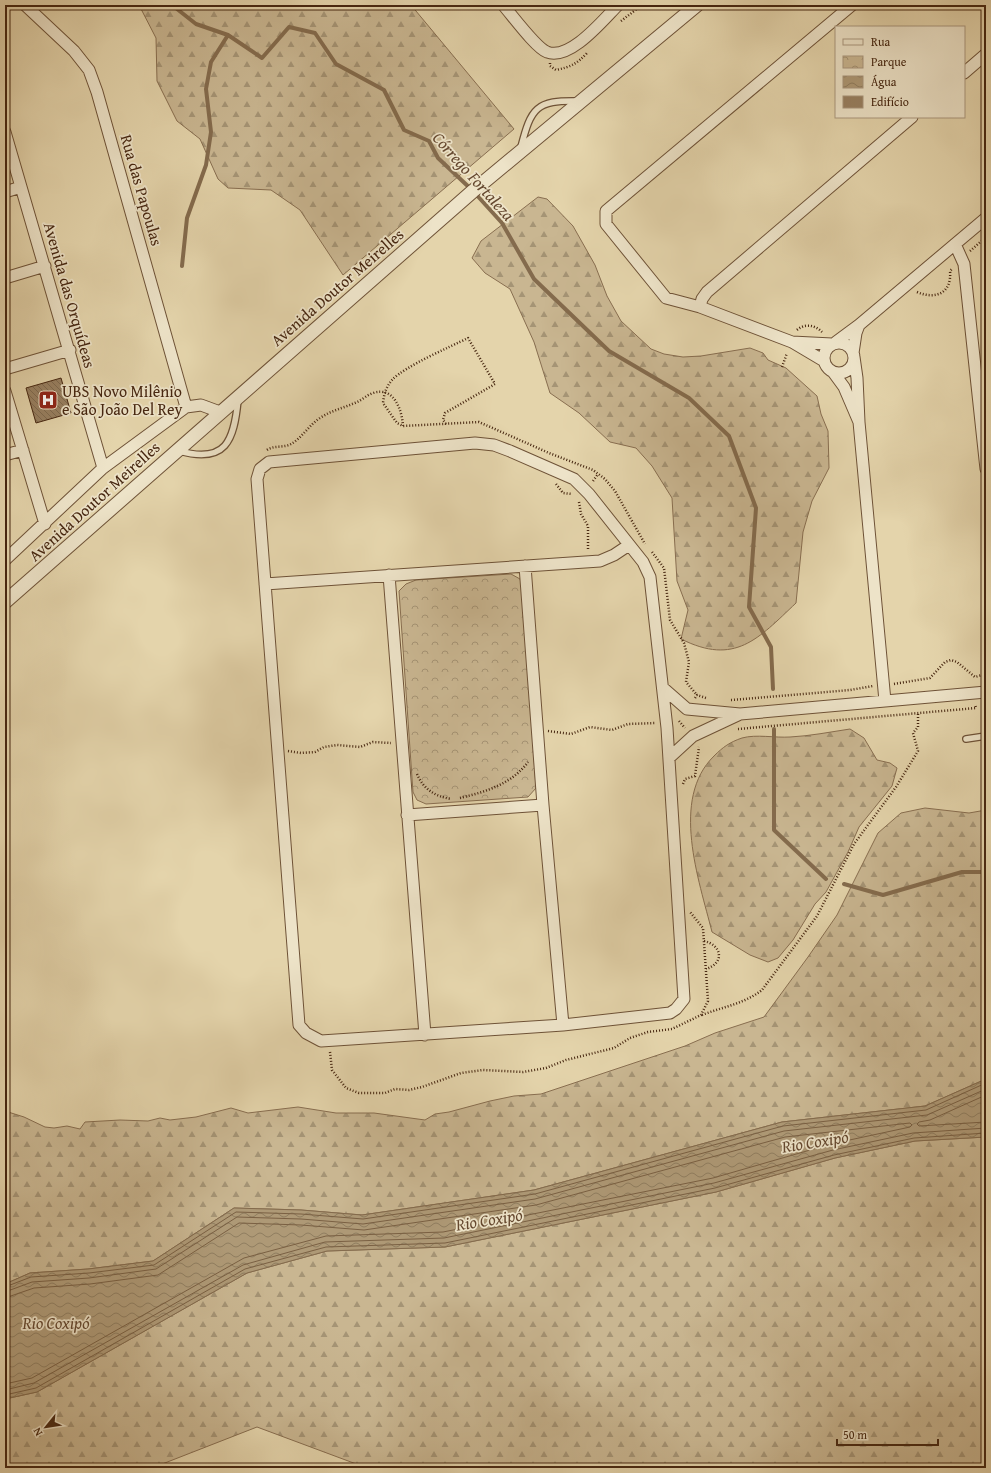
<svg xmlns="http://www.w3.org/2000/svg" width="991" height="1473" font-family="'Gentium Book Plus',serif">
<defs>
<pattern id="forest-firs" width="22" height="20" patternUnits="userSpaceOnUse"><rect width="22" height="20" fill="#c9b691"/><path d="M5 1l3.5 6h-7zM16 11l3.5 6h-7z" fill="#a59475"/></pattern>
<pattern id="park-crowns" width="20" height="18" patternUnits="userSpaceOnUse"><rect width="20" height="18" fill="#c9b691"/><path d="M2 6a3 3 0 1 1 6 0M12 15a3 3 0 1 1 6 0" fill="none" stroke="#a59475"/></pattern>
<pattern id="water-waves" width="16" height="10" patternUnits="userSpaceOnUse"><rect width="16" height="10" fill="#ae9976"/><path d="M0 5q4-4 8 0t8 0" fill="none" stroke="#8f7d5f"/></pattern>
<pattern id="building-back-hatch" width="6" height="6" patternUnits="userSpaceOnUse"><rect width="6" height="6" fill="#988061"/><path d="M-1 5l2 2M0 0l6 6M5-1l2 2" fill="none" stroke="#7e694f"/></pattern>
</defs>
<rect width="100%" height="100%" fill="#e4d4ab"/>
<filter id="stains"><feTurbulence type="fractalNoise" baseFrequency=".005" numOctaves="4"/><feColorMatrix values="0 0 0 0 .2 0 0 0 0 .09 0 0 0 0 .02 0 0 0 .5 -.17"/></filter>
<radialGradient id="worn" r=".72"><stop offset=".6" stop-color="#630" stop-opacity="0"/><stop offset="1" stop-color="#630" stop-opacity=".3"/></radialGradient>
<path fill="url(#forest-firs)" stroke="#886e50" d="M139,5H411L514,129L343,275L300,210L271,190L228,188L218,179L200,139L177,121L157,81L156,38Z
M538,197L547,199L573,226L595,265L607,296L621,321L651,349L664,354L683,357L701,356L750,348L763,353L768,360L786,368L817,396L821,414L828,431L829,468L812,501L803,532L796,603C758,639 735,666 681,639L688,610L677,581L672,498L652,466L636,448L610,442L579,413L550,393L534,342L510,289L485,273L472,258L481,241Z
M850,729L864,738L877,760L890,763L897,768L892,786L859,827L848,852L826,892L815,904L793,940L778,958L768,962L750,955L712,932C699,880 670,799 714,756C723,747 730,742 742,738C756,734 775,738 790,737C810,736 830,732 850,729Z
M925,808L969,813L986,810V1079L925,1106L782,1122L534,1190L362,1215L301,1210L234,1208L153,1261L88,1269L30,1273L5,1284V1111L24,1117L45,1127L54,1128L67,1126L80,1129L85,1122L120,1120L148,1121L160,1118L170,1120L196,1117L231,1108L248,1113L298,1107L336,1113H374L425,1120L435,1114L449,1112L490,1101L514,1096L541,1094L685,1046L715,1033L764,1017L808,957L837,915L878,833L901,813Z
M986,1137V1468H367L257,1427L152,1468H5V1399L37,1392L247,1273L327,1251L445,1247L716,1192L835,1158L915,1141Z"/>
<path fill="url(#park-crowns)" stroke="#886e50" d="M511,574L520,579L523,588L536,788L528,797L426,804L417,800L413,792L399,591L406,584L416,580Z"/>
<path fill="url(#water-waves)" stroke="#846b4d" d="M986,1079V1137L915,1141L835,1158L716,1192L445,1247L327,1251L247,1273L37,1392L5,1399V1284L30,1273L88,1269L153,1261L234,1208L301,1210L362,1215L534,1190L782,1122L925,1106Z"/>
<g fill="none" stroke-linecap="round" stroke-linejoin="round">
<path stroke="#7a6043" stroke-width="1" d="M986,1095L930,1120L919,1122L917,1124L919,1126L986,1122
M5,1287L31,1277L89,1273L154,1265L236,1212L301,1214L363,1219L535,1194L783,1126L926,1110L986,1083
M5,1292L32,1282L89,1278L156,1269L237,1217L301,1219L363,1224L535,1199L784,1131L927,1115L986,1089
M5,1298L34,1288L90,1284L158,1275L239,1223L301,1225L364,1230L536,1205L785,1137L910,1123L912,1125L910,1127L831,1144L713,1178L443,1232L326,1236L244,1258L32,1378L5,1384
M5,1390L34,1383L243,1265L325,1242L444,1238L714,1183L833,1150L913,1133L986,1128
M5,1395L36,1388L245,1269L326,1247L445,1243L715,1188L834,1155L914,1138L986,1133"/>
<path stroke="#846b4d" stroke-width="4" d="M172,5L196,24L228,35L262,58L289,27L315,33L336,64L384,90L404,130L429,141L438,158L473,191L502,223L534,279L609,351L689,398L729,436L756,508L749,607L771,647L773,689
M182,266L187,218L206,165L211,132L206,89L211,62L228,35
M774,729V830L826,879
M844,884L883,895L962,872H986"/>
</g>
<path fill="url(#building-back-hatch)" stroke="#462610" d="M61,378L71,413L36,423L26,388Z"/>
<g fill="none" stroke-linecap="round" stroke-linejoin="round">
<defs>
<path id="service" d="M521,147C531,108 536,100 578,101
M179,451C226,464 234,441 238,400
M966,739L986,736"/>
<path id="minor" d="M25,5L74,51L89,70L97,92L186,407
M503,5C512,15 536,48 547,52C570,61 603,20 618,5
M964,73L986,54
M5,132L103,468
M5,192L21,187
M955,244L964,264L986,469
M5,278L45,266
M700,307L702,299L707,292L912,117
M859,325L986,218
M792,342L700,307L666,298L606,224V211L852,5
M836,342L859,325L856,333L853,353
M824 358a15 15 0 1 1 30 0a15 15 0 1 1-30 0Z
M824,361L792,342L832,344
M5,369L70,350
M833,372L844,387L859,422L857,378L854,357
M5,391L45,524
M859,422L885,701
M475,443L494,445L510,451L574,479L589,494L643,562L650,577L667,728L684,999L676,1009L670,1013L563,1025L321,1041L306,1033L299,1025L257,479L260,469L269,462Z
M5,455L23,450
M5,560L103,468L186,407L201,405L220,412
M525,566L543,805L563,1025
M389,575L425,1035
M265,584L600,561L614,555L629,545
M663,688L687,709L740,714L693,736L669,758
M740,714L986,692
M407,815L543,805"/>
<path id="tertiary" d="M5,602L473,191L697,5"/>
</defs>
<use href="#service" stroke="#6e5237" stroke-width="8"/>
<use href="#minor" stroke="#6e5237" stroke-width="13"/>
<use href="#tertiary" stroke="#6e5237" stroke-width="15"/>
<path stroke="#462610" stroke-width="2.5" stroke-dasharray="1 2" stroke-linecap="butt" d="M621,21L642,5
M550,63V66L556,70C570,67 577,64 587,53
M970,251L986,237
M917,292C936,300 952,293 950,271L952,269
M797,330C805,323 815,325 822,332
M782,367L787,353
M446,424L443,420L445,413L495,384L468,338C450,347 405,366 392,380C386,387 384,394 383,403L397,423L403,426L479,422L549,453L593,470L605,479L615,491L645,544
M267,450C274,445 284,448 291,444C302,438 309,425 320,418C332,410 344,408 357,402C362,400 367,395 373,393C394,386 402,410 403,426
M593,481L598,474
M556,484L563,493L572,494
M579,502L581,514L588,526V551
M652,552L664,568L670,620L684,643L689,662L686,682L697,695
M894,684L930,678L945,662L951,660L957,662L975,677L986,674
M695,698L697,695L706,698
M731,700L850,690L873,686
M679,721L685,728
M738,729L976,708L975,704
M548,731L571,734L590,727L612,730L628,724L656,723
M288,751L301,753L315,752L324,747L337,745L360,747L373,742L391,743
M417,774C424,790 435,796 451,799
M683,784L685,779L695,776L699,747
M460,798C485,792 512,784 528,762
M704,941C722,945 725,963 706,969
M702,1015C722,1007 744,1004 762,990L817,916L854,844L896,787L918,751L913,733L918,727V714
M330,1052L332,1070L346,1088L359,1093H385L395,1089L409,1090L422,1087L461,1073L483,1070L523,1072L546,1068L566,1060L614,1048L630,1038L648,1032L672,1029L701,1015L708,1001L703,928L690,912"/>
<use href="#service" stroke="#ede3c8" stroke-width="5.5"/>
<use href="#minor" stroke="#ede3c8" stroke-width="11"/>
<use href="#tertiary" stroke="#ede3c8" stroke-width="13"/>
</g>
<defs>
<symbol id="hospital-square" viewBox="-11 -11 22 22"><rect x="-9" y="-9" width="18" height="18" rx="4" fill="#8f2418" stroke="#ede3c8"/><path d="M-5-5h3v3.5h4V-5h3V5h-3V1.5h-4V5h-3Z" fill="#fff"/></symbol>
</defs>
<g fill-rule="evenodd">
<use href="#hospital-square" x="37" y="389" width="22" height="22"/>
</g>
<g text-anchor="middle" dominant-baseline="central" stroke-width="3.5" stroke-linejoin="round" paint-order="stroke">
<g font-size="16" fill="#462610" stroke="#ede3c8">
<text transform="translate(142 190) rotate(74)">Rua das Papoulas</text>
<text transform="translate(337 287) rotate(-41)">Avenida Doutor Meirelles</text>
<text transform="translate(70 295) rotate(74)">Avenida das Orquídeas</text>
<text transform="translate(94 501) rotate(-42)">Avenida Doutor Meirelles</text>
</g>
<g font-size="16" fill="#462610" stroke="#ede3c8" text-anchor="start">
<text x="62" y="391">UBS Novo Milênio<tspan x="62" dy="18">e São João Del Rey</tspan></text>
</g>
<g font-size="17" font-style="italic" fill="#65482f" stroke="#ede3c8">
<text transform="translate(474 176) rotate(48)">Córrego Fortaleza</text>
<text transform="translate(815 1141) rotate(-9)">Rio Coxipó</text>
<text transform="translate(489 1219) rotate(-9)">Rio Coxipó</text>
<text x="56" y="1322">Rio Coxipó</text>
</g>
</g>
<rect width="991" height="1473" fill="none" stroke="#e4d4ab" stroke-width="20"/>
<rect x="6" y="6" width="979" height="1461" fill="none" stroke="#462610" stroke-width="2"/>
<rect x="10" y="10" width="971" height="1453" fill="none" stroke="#462610"/>
<rect x="835" y="26" width="130" height="92" fill="#ede3c8" stroke="#aa977e"/>
<rect x="843" y="39" width="20" height="6" fill="#ede3c8" stroke="#aa977e"/>
<text x="871" y="46" font-size="12" fill="#462610">Rua</text>
<rect x="843" y="56" width="20" height="12" fill="url(#park-crowns)" stroke="#aa977e"/>
<text x="871" y="66" font-size="12" fill="#462610">Parque</text>
<rect x="843" y="76" width="20" height="12" fill="url(#water-waves)" stroke="#aa977e"/>
<text x="871" y="86" font-size="12" fill="#462610">Água</text>
<rect x="843" y="96" width="20" height="12" fill="#988061" stroke="#aa977e"/>
<text x="871" y="106" font-size="12" fill="#462610">Edifício</text>
<g transform="translate(46 1427) rotate(240)" stroke="#ede3c8" stroke-width="3" paint-order="stroke">
<path d="M0-3L7 15L0 10L-7 15Z" fill="#462610"/>
<text y="-6" font-size="11" font-weight="bold" text-anchor="middle" fill="#462610">N</text>
</g>
<path d="M837 1439v6h101v-6" fill="none" stroke="#462610" stroke-width="2"/>
<text x="843" y="1439" font-size="12" fill="#462610" stroke="#ede3c8" stroke-width="3" paint-order="stroke">50 m</text>
<rect width="100%" height="100%" filter="url(#stains)"/>
<rect width="100%" height="100%" fill="url(#worn)"/>
</svg>
